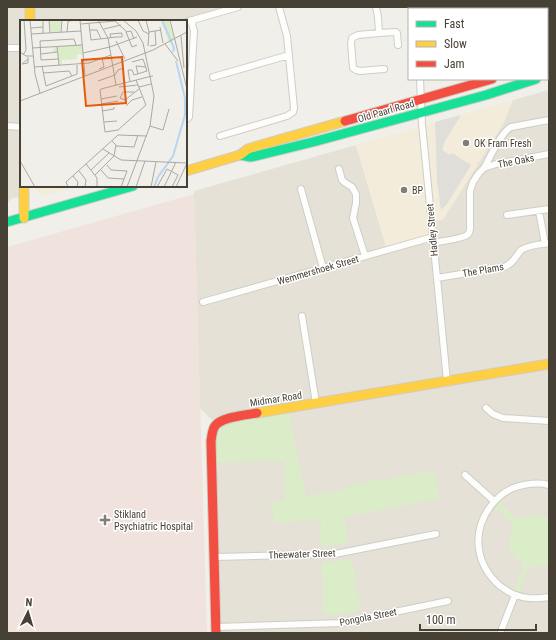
<svg xmlns="http://www.w3.org/2000/svg" width="556" height="640" font-family="'Roboto Condensed',sans-serif">
<rect width="100%" height="100%" fill="#f0efea"/>
<path fill="#e5e1d6" d="M7,7H240L186,21H21V186L23,197L12,198L7,204Z
M424,7H549V51L547,52V9H424Z
M549,90V633H216L215,423L200,408L194,191L356,145L387,250L433,220L503,124L513,100Z"/>
<path fill="#f4ecdb" d="M513,100L503,124L443,220L434,221V238L387,250L356,145Z
M35,186H77L44,196L35,189Z"/>
<path fill="#f0e3dd" d="M194,194L207,633H7V247Z"/>
<path fill="#dbedc8" d="M287,412L289,414L306,497L349,488V486L380,479L381,481L434,470L440,498L344,517L348,543L336,545L321,546L320,532H321V520L274,522L273,510L272,508H270V502L285,500L284,461L216,462C216,446 211,430 228,422Z
M500,499L502,501L501,504L516,518L521,519L531,514L545,516L549,519V563L544,566L530,567L525,572L526,575L519,593L514,591L523,568L522,563L515,558L510,548L509,538L513,528L512,523L497,509H494L492,508Z
M351,559L352,568H354C355,577 356,585 357,594H359L361,610L342,614H323L322,598H323L322,562L336,561Z"/>
<path fill="#dfded9" d="M461,115L445,141L442,150L450,155L452,153L471,165L447,204L441,210L437,180L435,122Z"/>
<g fill="none" stroke-linecap="round" stroke-linejoin="round">
<defs>
<path id="street" d="M376,7L378,17L379,33L396,32L397,33L398,45
M413,7L414,9
M477,7V9
M186,22L238,7
M379,33L358,35L352,38L351,43L353,68L356,70L360,71L384,69
M547,43L549,42
M7,48H21
M213,77L289,55
M420,79L422,124L447,381
M186,120L189,117L194,31L191,20
M7,126L21,127
M220,136L287,116L293,112L294,108L287,36L279,7
M484,168C489,159 502,131 511,127L549,120
M339,169L342,180L344,182L352,187L356,194V203L353,218L365,256
M301,189L323,268
M539,211L545,244
M507,215L549,209
M433,243C441,241 462,239 467,235C470,233 469,233 470,229V191L473,182L479,173L484,168L496,164L549,154
M437,278L504,267C513,264 516,256 521,250C529,245 540,244 549,243
M203,302L433,237
M302,316L316,403
M486,408L493,414L503,418L549,421
M465,475L494,501
M549,485C537,482 525,484 513,488C504,492 496,499 490,507C471,533 476,565 500,586C505,589 511,594 516,595C526,599 538,599 549,597
M214,557L335,554L436,534
M216,627L341,623L448,601
M501,631L515,595"/>
<path id="fast" d="M547,63L549,62
M240,155L251,157L313,142L486,95L536,79
M7,222L133,186"/>
<path id="slow" d="M30,7V21
M186,171L240,155L248,149L254,147L345,121
M24,186V218
M257,413L549,364"/>
<path id="jam" d="M547,75L549,74
M345,121L492,79
M216,633L211,441C212,436 212,430 215,426C221,417 246,415 257,413"/>
</defs>
<use href="#street" stroke="#cecdc7" stroke-width="8"/>
<use href="#fast" stroke="#d0cdc0" stroke-width="11"/>
<use href="#slow" stroke="#d0cdc0" stroke-width="11"/>
<use href="#jam" stroke="#d0cdc0" stroke-width="11"/>
<use href="#street" stroke="#fdfdfc" stroke-width="6"/>
<use href="#fast" stroke="#16e098" stroke-width="9"/>
<use href="#slow" stroke="#ffcf43" stroke-width="9"/>
<use href="#jam" stroke="#f24e42" stroke-width="9"/>
</g>
<g fill="#827e74" stroke="#fff" stroke-width="1.5">
<circle cx="466" cy="143" r="4"/>
<circle cx="404" cy="190" r="4"/>
<path d="M103 514h4v4h4v4h-4v4h-4v-4h-4v-4h4z"/>
</g>
<g text-anchor="middle" dominant-baseline="central" stroke-width="3" stroke-linejoin="round" paint-order="stroke">
<g font-size="10" fill="#474135" stroke="#fff">
<text transform="translate(386 111) rotate(-16)">Old Paarl Road</text>
<text transform="translate(516 161) rotate(-11)">The Oaks</text>
<text transform="translate(432 230) rotate(-95)">Hadley Street</text>
<text transform="translate(318 270) rotate(-16)">Wemmershoek Street</text>
<text transform="translate(483 270) rotate(-10)">The Plams</text>
<text transform="translate(276 399) rotate(-9)">Midmar Road</text>
<text transform="translate(302 554) rotate(-2)">Theewater Street</text>
<text transform="translate(368 617) rotate(-11)">Pongola Street</text>
</g>
<g font-size="10" fill="#474135" stroke="#fff" text-anchor="start">
<text x="474" y="143">OK Fram Fresh</text>
<text x="412" y="190">BP</text>
<text x="114" y="514">Stikland<tspan x="114" dy="12">Psychiatric Hospital</tspan></text>
</g>
</g>
<g transform="translate(20 20)">
<rect width="167" height="167" fill="#f0efea"/>
<path d="M29,0H41L40,12H31ZM141,0H149L154,19L149,22ZM62,25L63,34H57V39L42,40V45H39L38,32L33,33L34,27Z" fill="#dbedc8"/>
<path fill="none" stroke="#b7d6f1" stroke-width="2" d="M142,0L154,28L153,32M134,167L138,157L153,136L165,95V78L156,41"/>
<path fill="none" stroke="#aca9a2" stroke-width="1" d="M10,0L15,54L20,73M23,0V13M29,0L30,13M60,0L65,56M78,0L88,18L96,65M103,0L116,11L123,23L134,76L130,106L107,167M118,0L123,11L129,14M126,0L129,12L128,26M150,0L167,69M61,4L95,1L107,12M69,4L71,20L88,18L96,17H102V13L90,14L91,18M140,7L143,23M11,8L23,7M84,9L101,5M69,10H77L81,19M41,12L42,0M47,12L48,1L58,0M129,12L141,10M11,14L61,11M161,16L164,48M114,19L111,11L106,12L112,27L117,25M96,21L105,39M145,24L158,41M37,26L39,45M130,26L136,25L135,11M12,28L62,25M0,32L6,36H13M63,33L90,27L117,17M21,34L37,32M3,35L6,30L4,0M8,37V43L2,44L8,39M38,39L21,40L20,21L54,19L56,25M22,46L26,66L57,54V45M14,47L69,43L91,35M79,49L84,47L82,38M23,53L49,51L52,56M118,54L116,46L126,47M95,55L98,50L104,48M116,60L126,85L98,110L85,112L80,70L81,69L132,56H133M78,61L95,55M110,62L108,50H112L114,55L127,51L123,39L112,42M99,67L118,65M119,67L131,64M114,72H103L100,78L105,80L119,69M81,79L97,76M0,81L133,30L167,12M81,84L98,81M106,86L112,80L122,77M82,91L94,89V87M84,102L97,101M130,106L143,110L149,89M96,126L114,127L118,115M83,129L101,140L166,143M0,141L15,167M66,144L77,158V167M87,145L91,150L107,151L101,167M71,150L89,133M81,150L88,158L104,159M59,151L66,160L65,167M75,155L94,136L96,125L92,121M53,156L58,162L57,167M48,167L46,162L98,115L127,116M77,167H101M116,167L125,141M131,167L136,142M137,167L147,149L158,155L152,167M144,167L156,142M156,167L167,143"/>
<path fill="#e8590c" fill-opacity="0.15" stroke="#e8590c" stroke-width="2" d="M102,37L106,83L66,86L62,40Z"/>
<rect width="167" height="167" fill="none" stroke="#474135" stroke-width="2"/>
</g>
<rect width="556" height="640" fill="none" stroke="#474135" stroke-width="16"/>
<rect x="408" y="8" width="140" height="72" fill="#ffffff" stroke="#b5b3ae"/>
<rect x="416" y="21" width="20" height="6" fill="#16e098" stroke="#b5b3ae"/>
<text x="444" y="28" font-size="12" fill="#474135">Fast</text>
<rect x="416" y="41" width="20" height="6" fill="#ffcf43" stroke="#b5b3ae"/>
<text x="444" y="48" font-size="12" fill="#474135">Slow</text>
<rect x="416" y="61" width="20" height="6" fill="#f24e42" stroke="#b5b3ae"/>
<text x="444" y="68" font-size="12" fill="#474135">Jam</text>
<g transform="translate(28 612) rotate(5)" stroke="#ffffff" stroke-width="3" paint-order="stroke">
<path d="M0-3L7 15L0 10L-7 15Z" fill="#474135"/>
<text y="-6" font-size="11" font-weight="bold" text-anchor="middle" fill="#474135">N</text>
</g>
<path d="M420 624v6h116v-6" fill="none" stroke="#474135" stroke-width="2"/>
<text x="426" y="624" font-size="12" fill="#474135" stroke="#ffffff" stroke-width="3" paint-order="stroke">100 m</text>
</svg>
